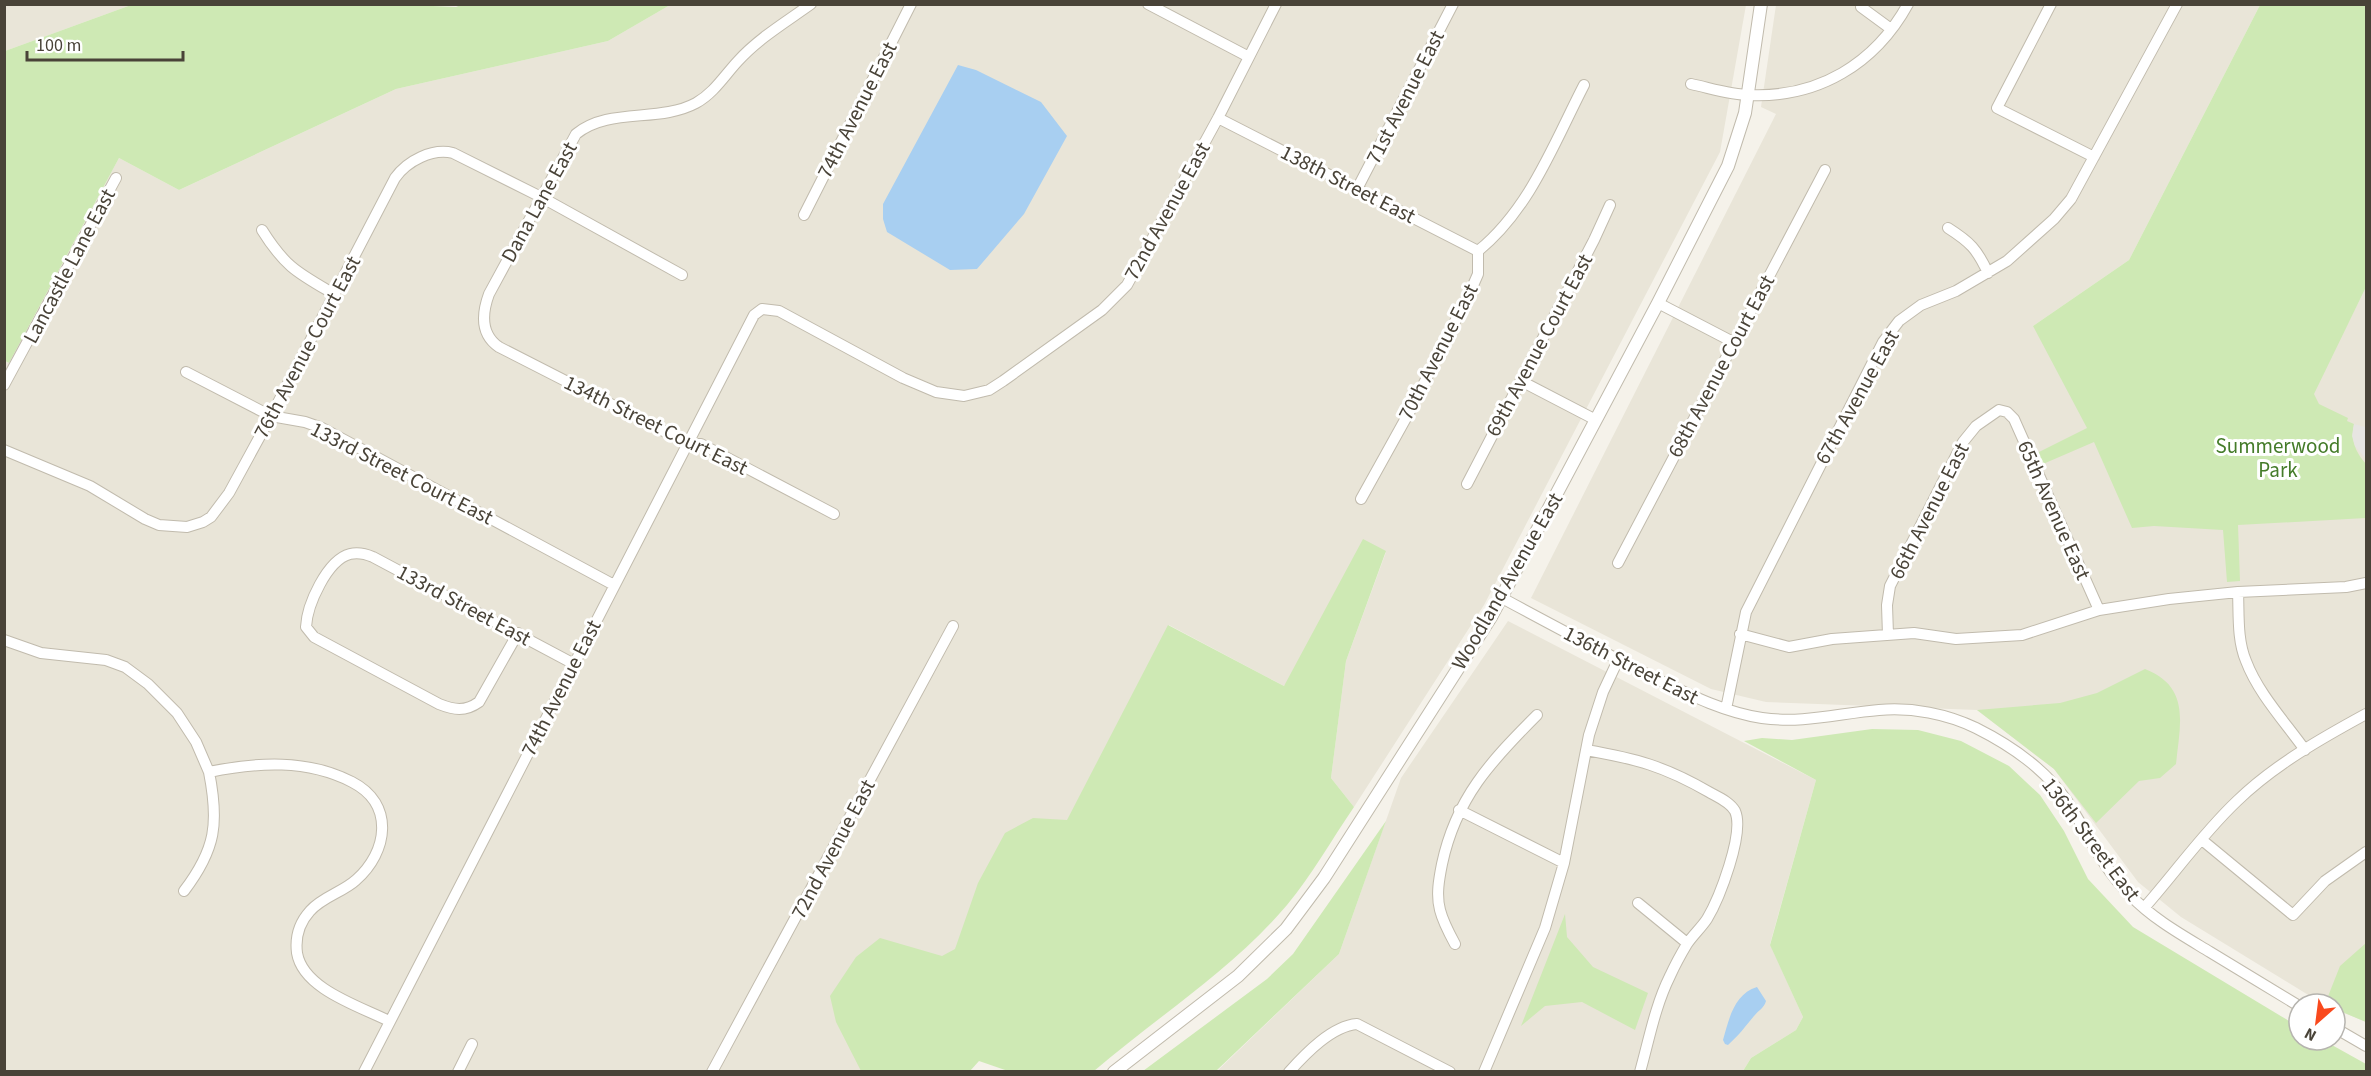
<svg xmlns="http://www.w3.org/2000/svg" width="2371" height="1076" font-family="'Source Sans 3',sans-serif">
<rect width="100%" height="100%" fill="#f5f2ea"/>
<path fill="#e9e5d8" d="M5,5H131L5,51Z
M670,5H1746L1720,152L1484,605L1354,807L1331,778L1346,661L1386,552L1284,686L1169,625L937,1071H5L4,361L9,363L119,158L179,190L396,89L608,41Z
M1776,5H2260L2129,260L2033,326L2345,329L2366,287V1022L2335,1009V1004H2323L2181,917L2138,882L2054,769L1977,710L1766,702L1711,689L1531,598L1776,114L1761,107Z
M1508,621L1816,780L1770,944L1803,1017L1796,1030L1751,1058L1743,1071L1216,1072L1339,954L1401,778Z"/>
<path fill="#cee9b4" d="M410,5L456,7L463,4L670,5L608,41L396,89L179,190L119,158L9,363L5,361V51L131,5Z
M2260,5H2366V287L2314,394L2319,404L2348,418L2347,421L2354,424C2350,440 2356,453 2366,464V518L2238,525L2240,581L2227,582L2223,530L2154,526L2132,528L2094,442L2043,464L2037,453L2087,428L2033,326L2129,260Z
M1363,539L1386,551L1346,661L1331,778L1354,807C1332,839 1312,875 1287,905C1232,970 1158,1016 1094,1071H1008L979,1061L970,1071H861L836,1022L830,996L856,957L880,938L942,956L955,949L978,883L1005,833L1033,818L1067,820L1168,625L1284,686Z
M2145,669C2191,687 2180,724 2176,764L2160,778L2139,781L2096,823L2054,769L1977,710L2060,703L2097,693Z
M1872,729L1918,730L1961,741L2009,766L2040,795L2064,831L2088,879L2133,927L2299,1027V1040H2323L2366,1064V1071H1743L1751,1058L1796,1030L1803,1017L1770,945L1816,780L1744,741L1762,738L1792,740Z
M1386,821L1339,954L1216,1071H1143L1267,979L1293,954Z
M1565,914L1567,937L1593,967L1648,993L1635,1030L1582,1002L1545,1006L1521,1026Z
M2366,943V1022L2335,1009V1004H2325L2340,966Z"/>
<path fill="#e7e5e2" d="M2354,424L2365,427L2366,459L2355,446L2352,436Z"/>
<path fill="#a8cff1" d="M958,65L976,70L1041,102L1067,136L1024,214L977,269L950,270L887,232L883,219V204Z
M1757,987L1766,1001C1764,1008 1759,1010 1754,1016C1744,1028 1740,1034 1728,1045L1725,1044L1723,1040C1729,1019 1734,994 1757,987Z"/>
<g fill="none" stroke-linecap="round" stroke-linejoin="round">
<defs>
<path id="minor" d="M811,4C786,22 759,38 738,61C724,76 714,93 696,103C659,123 609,107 576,134L489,294C482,313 480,334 499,347L689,444H701L834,514
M1148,4L1249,57
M2051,4L1997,108L2094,157
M1861,7L1891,29
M1691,84C1710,88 1731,95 1750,95C1818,98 1875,64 1908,4
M1218,118L1478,251
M1357,189L1453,4
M804,215L911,4
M1948,228C1970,242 1977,249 1988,273
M262,230C285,267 298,273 334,294
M1478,251C1530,209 1554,143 1584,85
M1658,303L1733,342
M186,372L271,416L305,422L322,428L614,585
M1521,381L1596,420
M4,385L116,178
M4,450L90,486L145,519L159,525L187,527L203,522L211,517L229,493L271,416L395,178C407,161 432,148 453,153L541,197L682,275
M1467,484L1594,240L1610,205
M1361,499L1411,409L1471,290L1478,274V251
M1618,563L1825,170
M2238,592C2239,614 2237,640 2246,661C2258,693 2285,722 2305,750
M1502,598C1552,625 1602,652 1653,677C1688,694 1723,712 1762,718C1803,724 1840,713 1879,710C1912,707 1947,714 1976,728C2010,745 2045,769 2067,801C2088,833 2102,868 2130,895C2153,919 2182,935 2210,952C2240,970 2269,988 2299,1006
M518,633L479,702C465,712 454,710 439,704L314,637L306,627C307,605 327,560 350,554C358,552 366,554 373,557L574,664
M1740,634L1789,647L1832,639L1914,633L1956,639L2022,635L2099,610L2169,599L2238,592L2346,587L2366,583
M1888,635L1887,605L1890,586L1963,442L1976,426L1999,410L2007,412L2014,419L2099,610
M4,640L41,653L106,660L125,667L148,684L177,713L196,742L209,772C258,762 307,759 352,782C395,804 388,852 356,880C343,892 322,897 310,911C300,922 295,937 297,953C303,989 359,1006 389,1021
M1726,709L1746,612L1883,342L1899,321L1921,305L1956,291L2007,261L2054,219L2071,199L2177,4
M1586,750C1637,759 1664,766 1709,792C1718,797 1730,802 1735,811C1745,833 1719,899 1707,919C1701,928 1693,935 1687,944C1681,954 1675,965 1670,976C1655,1006 1649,1040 1640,1072
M1459,810L1564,863
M2202,840L2293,915L2325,881L2366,852
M184,891C216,849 219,823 209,772
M1638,903L1687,943
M2144,908C2175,873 2203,833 2237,801C2274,765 2322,738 2366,714
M1455,944C1449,933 1443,922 1440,910C1436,895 1439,879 1442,864C1456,798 1491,761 1537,715
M2335,1028L2366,1046
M364,1072L754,315L762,309L779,311L903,378L936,392L964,396L989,390L1003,381L1102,310L1127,285L1218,118L1276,4
M458,1072L472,1044
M712,1072L953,626
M1289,1072C1306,1053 1332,1026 1357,1024L1450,1072
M1484,1072L1545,928L1564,863L1589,735L1603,692L1618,660"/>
<path id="tertiary" d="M1114,1072L1238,976L1286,929L1324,878L1491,617L1658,303L1728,166L1745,113L1761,4"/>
</defs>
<use href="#minor" stroke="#c1bbad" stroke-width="12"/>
<use href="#tertiary" stroke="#c1bbad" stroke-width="14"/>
<use href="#minor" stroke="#fff" stroke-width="10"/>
<use href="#tertiary" stroke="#fff" stroke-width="12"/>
</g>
<g text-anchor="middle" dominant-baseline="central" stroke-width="6" stroke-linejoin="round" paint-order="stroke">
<g font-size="21" fill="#494338" stroke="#fff">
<text transform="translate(1405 97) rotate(-63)">71st Avenue East</text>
<text transform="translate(857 110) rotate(-63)">74th Avenue East</text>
<text transform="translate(1348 184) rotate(27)">138th Street East</text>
<text transform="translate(539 202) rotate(-61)">Dana Lane East</text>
<text transform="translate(1167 211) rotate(-61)">72nd Avenue East</text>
<text transform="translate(69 266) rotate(-62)">Lancastle Lane East</text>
<text transform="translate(1539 345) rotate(-62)">69th Avenue Court East</text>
<text transform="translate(307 347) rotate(-62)">76th Avenue Court East</text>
<text transform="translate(1438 352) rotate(-63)">70th Avenue East</text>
<text transform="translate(1721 366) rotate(-62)">68th Avenue Court East</text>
<text transform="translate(1857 397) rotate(-61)">67th Avenue East</text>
<text transform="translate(656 425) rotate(26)">134th Street Court East</text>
<text transform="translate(402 473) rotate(27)">133rd Street Court East</text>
<text transform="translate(2054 510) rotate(66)">65th Avenue East</text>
<text transform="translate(1929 511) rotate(-63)">66th Avenue East</text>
<text transform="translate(1507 581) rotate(-60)">Woodland Avenue East</text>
<text transform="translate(464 605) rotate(28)">133rd Street East</text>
<text transform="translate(1631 665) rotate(27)">136th Street East</text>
<text transform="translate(561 688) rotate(-63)">74th Avenue East</text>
<text transform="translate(2091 839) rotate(53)">136th Street East</text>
<text transform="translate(833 849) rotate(-62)">72nd Avenue East</text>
</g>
<g font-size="21" fill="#457c2a" stroke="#fff">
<text x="2278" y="446">Summerwood<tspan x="2278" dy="24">Park</tspan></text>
</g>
</g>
<rect width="2371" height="1076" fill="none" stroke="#494338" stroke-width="12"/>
<g transform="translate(2317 1022) rotate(208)"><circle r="28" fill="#ffffff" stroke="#b6b4af" stroke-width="1.5"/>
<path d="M0-4.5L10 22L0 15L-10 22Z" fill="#f9491d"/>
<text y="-9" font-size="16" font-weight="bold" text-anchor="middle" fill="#494338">N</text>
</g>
<path d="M27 51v9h156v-9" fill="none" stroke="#494338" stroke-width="3"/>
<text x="36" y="51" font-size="18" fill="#494338" stroke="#ffffff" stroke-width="4.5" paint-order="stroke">100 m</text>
</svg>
